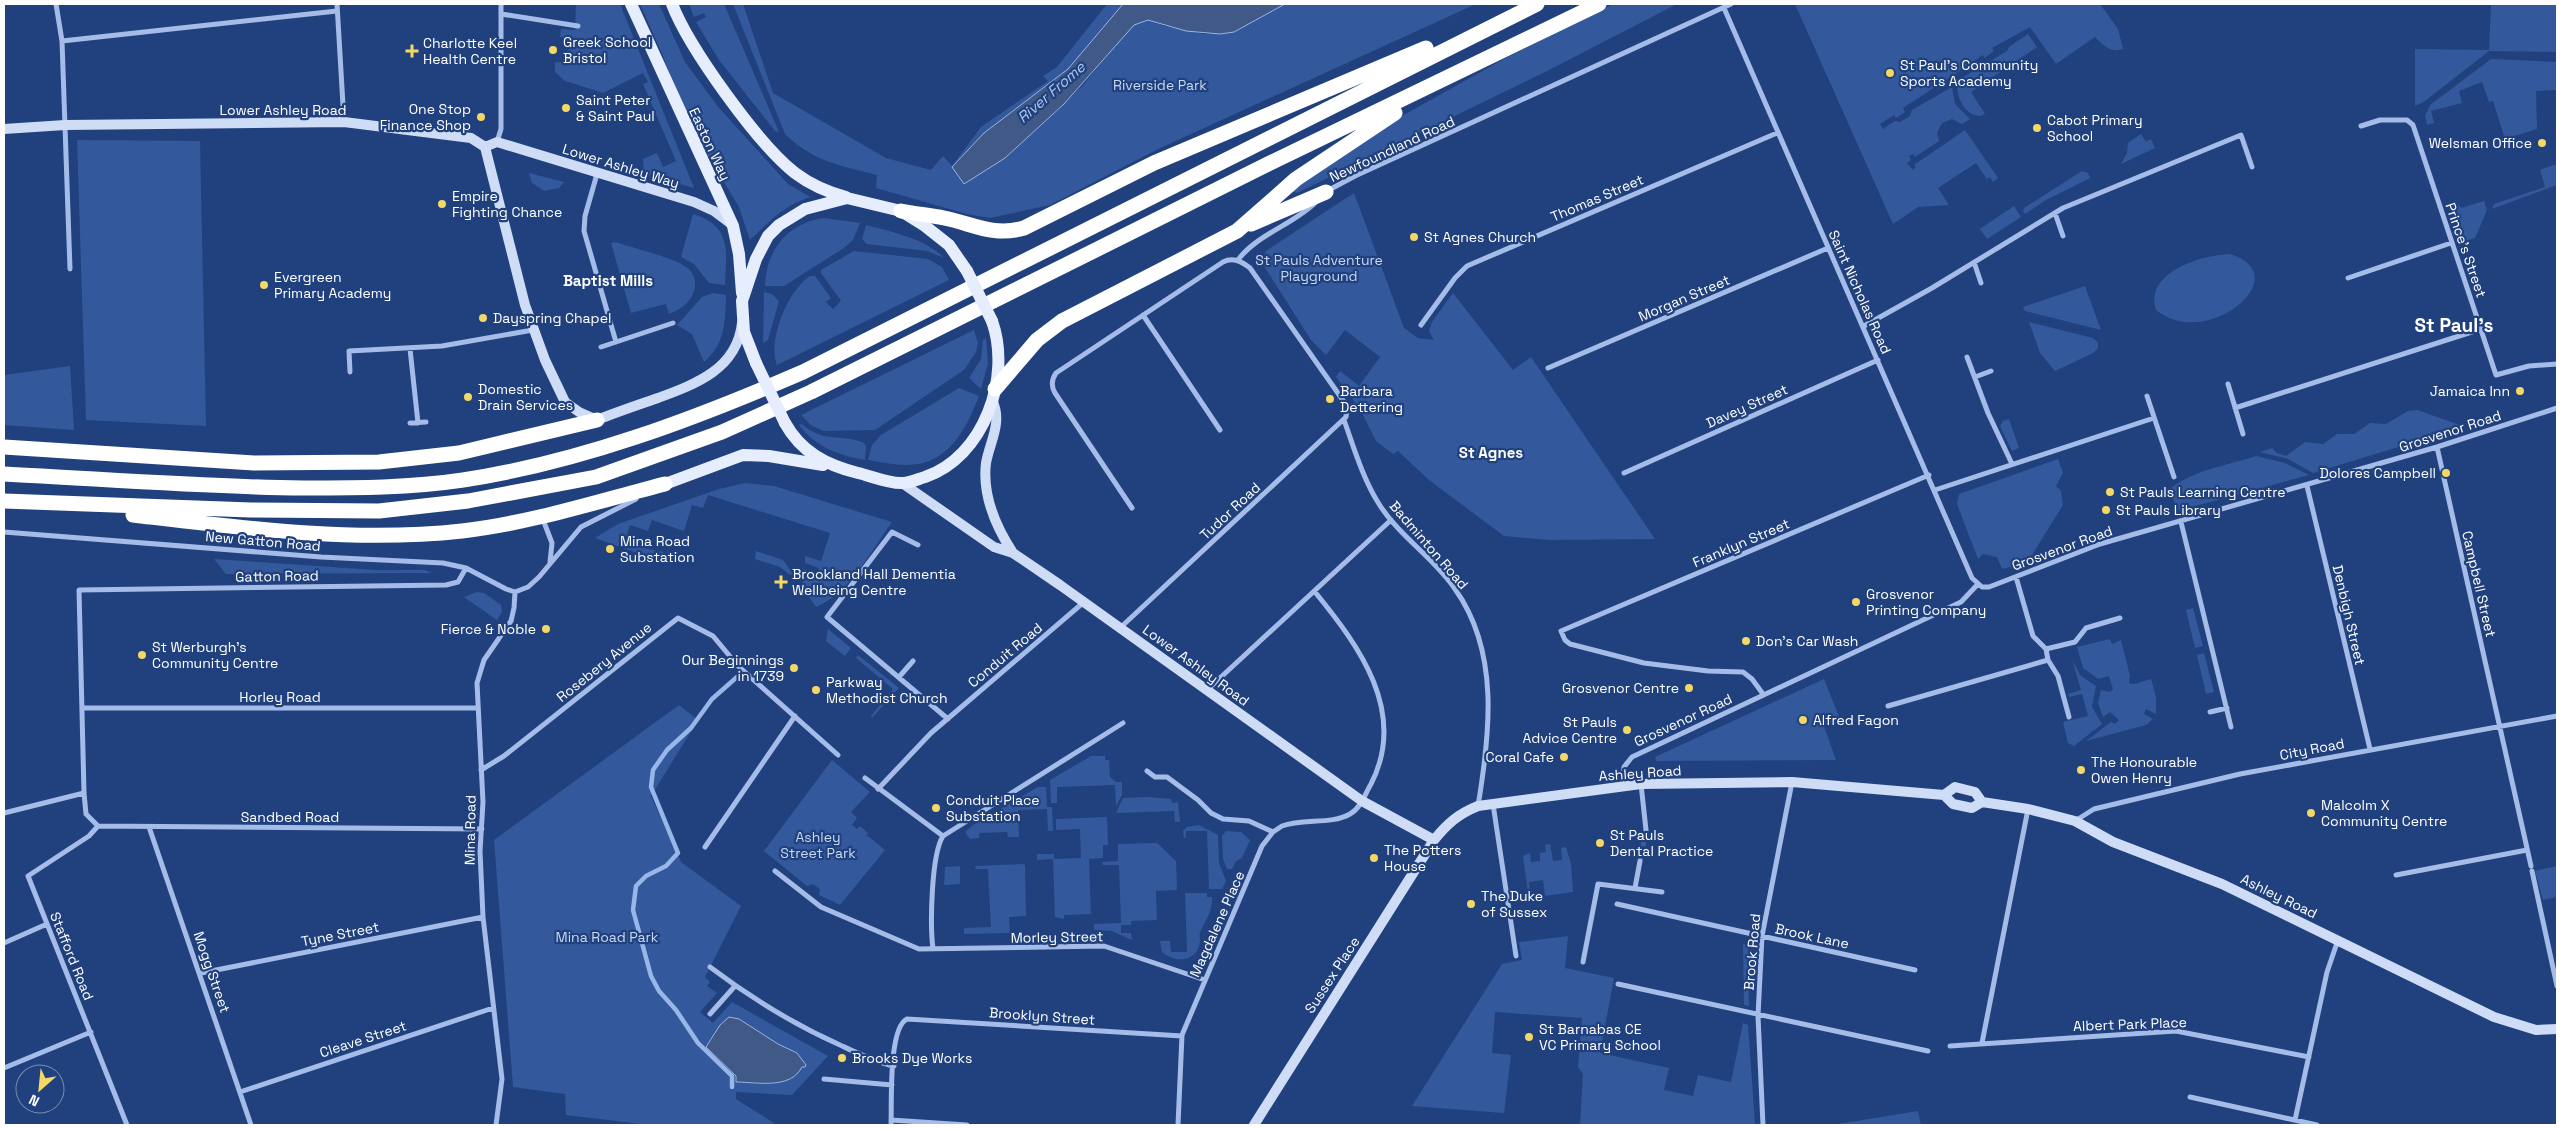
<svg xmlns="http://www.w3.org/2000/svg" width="2561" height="1129" font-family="'Space Grotesk',sans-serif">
<rect width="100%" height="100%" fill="#20417d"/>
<path fill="#33599c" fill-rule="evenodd" d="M576,4H620L694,188L644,174L643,159L657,153L663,167L676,161L643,84L648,82L643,73L603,93L565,81L555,72V62L567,63L570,38L560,37L561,29L575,30Z
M640,4H659L685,62L719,108L788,184L810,197C782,207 771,220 750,240L739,207L686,120L663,56Z
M689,4H724L779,132L775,131L719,60L696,22L706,17L704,13L694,17Z
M733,4H743L773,93L886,158L931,170L943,156L952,166L981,127L1048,81L1043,76L1057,67L1107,4H1123L1068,69L984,133L952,166L964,183L1005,158L1054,114L1084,84L1129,28L1142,21L1148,20L1164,26L1204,34L1234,32L1285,4H1476L1156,150L1050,205L990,218L967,214L876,188L877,175C839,165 814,162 785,134Z
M1613,4H1677L1547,71L1297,193L1291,191L1354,143L1502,60Z
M1795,4H2100L2118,29L2123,49C2110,53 2104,46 2095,37L2056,64L2030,27L1992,48L1994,51L1985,58L1983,55L1946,80L1947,83L1938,89L1935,87L1903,108L1905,112L1896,118L1894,115L1880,124L1883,129L1895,121L1900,122L1910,116L1912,110L1952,87L1955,104L1970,119L1962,124L1952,119L1942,123L1937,133L1939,141L1915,157L1913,154L1909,156L1911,160L1907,163L1913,170L1916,167L1914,165L1965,130L1998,178L1993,182L1990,177L1987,179L1976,163L1938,188L1949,205L1918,207L1893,224Z
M2491,4H2557V52L2489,51L2425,101L2415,106V49L2489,50Z
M2028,34L2037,47L1971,92L1985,114L1980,116C1963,115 1956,95 1957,81L2007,51L2009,47Z
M2491,59L2557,62V90L2536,91L2537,129L2505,139L2493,101L2489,102L2482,82L2459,91L2462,103L2431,111L2434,123L2427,125L2425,116L2430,105Z
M2141,134L2146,142L2151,139L2155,148L2121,164L2127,153L2128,143Z
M77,140L200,141L206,426L86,420Z
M2557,164V185L2492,209L2494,204L2545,187L2540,170Z
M2082,171L2088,173L2090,178L2046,200L2025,214L2023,211L2024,208Z
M529,173L564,182L559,188L544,191L532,183Z
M1354,193L1404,328L1418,338L1434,340L1429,331L1432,322L1453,293L1513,370L1531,357L1655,539L1550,540L1504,536L1429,480L1398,451L1393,454L1376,441L1360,409L1336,377L1340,371L1359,386L1380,357L1345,330L1326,355L1311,340L1264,266L1262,258L1266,251Z
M2484,201L2487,210L2475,238L2463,242L2452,206L2458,204L2461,208Z
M2014,206L2021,217L1987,239L1980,229Z
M693,214C733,227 726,251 725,285L709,283L694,264L681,257Z
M824,218L860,223L853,240L844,248L784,286H765C766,250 788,223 824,218Z
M866,225C892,232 925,238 944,258L927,251L867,244L862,239Z
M616,242C632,248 675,258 686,267C694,272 697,282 694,291C691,302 680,310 669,314L666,304L631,313L611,243Z
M854,251L928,259L942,267L949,280L777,365C767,341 788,290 810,276H815L831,298L826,302L833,309L841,301L821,273V270Z
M2230,254C2299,275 2207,352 2156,310C2144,272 2202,255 2230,254Z
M2085,286L2101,330L2025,311L2023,307Z
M764,292L772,294L779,301L768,340L763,343Z
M713,293L726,295C725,321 726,343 704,362L692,334L677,325L702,297Z
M2029,322L2093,338L2098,343V348L2093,353L2055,371L2040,353Z
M974,330L978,343L976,352L964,370L875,430L824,431L812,426L801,415Z
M986,338L988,363L981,389L969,378L981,359L983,340Z
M70,366L74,430L4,425V375Z
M959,388L979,396C966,429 949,465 906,465C894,465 881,462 868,460L872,445L881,435Z
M2417,410L2460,425L2461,428L2313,473L2288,459L2260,452L2272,448L2277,453L2286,456L2305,442L2323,444L2337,434H2354L2370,423L2386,424L2408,411Z
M2009,419L2019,448L2012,451L2000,426L2003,421Z
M802,424C824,444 841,433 864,443L866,446L865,460C838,455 817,448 799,425Z
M2256,456L2285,463L2309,475L2177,511L2170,489C2193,470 2229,465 2256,456Z
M2058,459L2063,473L2056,486L2061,491L2063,505L2027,563L2002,569L1997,557L1983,554L1978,559L1957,504L1959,494Z
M745,483L774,486L892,522C871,551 850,593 816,607C808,595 798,584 803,569L817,573L819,568L805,563V556L821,561L830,533L708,495L703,508L692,505L684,531L652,520L648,531L630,525L624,544L663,552L660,561L595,538L618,524L719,489Z
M756,551L783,560L793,574L790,575L780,567L755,559Z
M214,559L376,570H425L432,573L226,574Z
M477,592L484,593L501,605L502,612L497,620L464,597Z
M2193,608L2203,646L2195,648L2186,610Z
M828,629L851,648L845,656L826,641Z
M2110,639L2112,644L2121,640L2130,676L2129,683L2134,684L2151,679L2156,697V714L2146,709L2144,714L2153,719L2146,725L2086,741L2111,722L2115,724L2119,720L2110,712L2103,717L2098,703L2101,690L2110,692L2113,689L2109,676L2098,679L2083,668L2077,647Z
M2204,653L2214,692L2206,694L2197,655Z
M858,655L899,688L872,718L871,716L893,689L856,658Z
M2072,659L2080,675L2096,686L2092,707L2102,724L2074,746L2068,743L2063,722L2088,716L2082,694L2069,697L2068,694L2081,690Z
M1824,679L1839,717L1822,721L1836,760L1656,761L1655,757Z
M679,705L698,720L651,796L681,862L741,906L705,977L710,982L707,986L717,993L700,1012L713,1023L732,1002L828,1056L792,1095L736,1092V1099L774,1123V1125H649L566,1115L565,1094L513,1087L494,840ZM729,1017L739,1019L778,1044L797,1053L803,1063C788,1091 764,1083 736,1082Z
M1091,756H1105V760H1109L1110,777L1116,782H1122V795L1116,806L1115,785L1057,787V803H1051L1050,780Z
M832,760L870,792L851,812L857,818L852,825L857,829L860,826L868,833L866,837L868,836L885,850L840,905L819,895L820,889L813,884L807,886L764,851Z
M1038,787H1046L1047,807H1052L1053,831H1048L1047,809L1018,810L1019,837H1008L1007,832L979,833V838L970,839L965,832L973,825Z
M1147,797L1171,799L1172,803L1178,802L1180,822H1175L1174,811L1116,813L1123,798Z
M1107,817L1108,845H1103V858L1089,859L1091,914L1064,915V919L1055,917L1053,859L1037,860V854H1054V859L1081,858L1080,829L1056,830V819Z
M1199,825L1218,835L1219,863L1226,881L1222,889H1209L1207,831H1186V838H1184L1183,831L1187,827Z
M1226,831L1241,832L1250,840L1242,858L1236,861L1232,869H1227L1223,859L1222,836Z
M1157,843L1176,861L1177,890L1156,891L1157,920L1131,921V925H1121V933H1131L1132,940L1112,931L1094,930V924L1121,923L1119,865H1103L1102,862L1118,861V844Z
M1550,844L1553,861L1562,860L1561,848L1566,847L1571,864L1573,892L1545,896L1543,880L1529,882L1530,892H1528L1523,856L1530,853L1531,862L1540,861V853L1546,852L1545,845Z
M1022,864L1025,865L1026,916L1009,917L1010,933L964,934V928L991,927L988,869H976L975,866Z
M960,866V884L944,885L945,867Z
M2557,866V897L2543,900L2535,871Z
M1185,893H1207V897H1212C1213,912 1205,920 1200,933C1199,936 1200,938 1200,941C1198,962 1176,964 1162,952L1160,941H1170L1171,952H1187Z
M1568,936L1565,968L1614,978L1600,1053L1669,1068L1664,1090L1693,1096L1698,1075L1731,1082L1743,1023L1748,1025L1755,1125H1580L1583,1074L1578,1067L1582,1018L1495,1012L1492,1053L1511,1055L1504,1113L1412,1106L1502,964L1522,960L1519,942Z
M1743,944H1748L1749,1006L1744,1005Z
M1918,1111L1921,1125H1838V1124Z"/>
<path fill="#415986" stroke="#98b6e8" d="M1123,4H1285L1234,32L1220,34L1186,31L1148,20L1134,25L1064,104L1005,158L964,184L952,167L984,133L1068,69Z
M729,1017L739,1019L778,1044L797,1053L806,1065L805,1067H802C790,1090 757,1082 736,1082V1076L706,1047L720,1025Z"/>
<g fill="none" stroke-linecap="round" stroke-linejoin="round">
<path stroke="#98b6e8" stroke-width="4.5" d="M732,1087V1076L698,1043L676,1010L659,991L651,976L633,910L636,886L646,876L666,866L678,853L651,787L653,770L667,750L691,728L712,699L737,677"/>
<path stroke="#415e90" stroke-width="5" stroke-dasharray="5 2.5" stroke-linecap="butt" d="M1640,861L1646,830"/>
<path stroke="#a4bce7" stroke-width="5" d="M56,4L62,41L70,269
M337,4L344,122
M1724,8L1972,578L1982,587H1989L2100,544L2437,447L2557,408
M501,14L578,26
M62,41L337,11
M2361,126L2380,120H2407L2413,125L2496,375L2529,366L2557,364
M497,142L501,129V4
M597,174L585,216L584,231L616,342
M1327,191L1355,176L1731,4
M2055,213L2063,236
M1238,260C1257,234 1295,224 1317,201
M1974,262L1981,283
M2348,278L2451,243
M1143,315L1220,430
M1421,325L1455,278L1467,266L1777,133
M1864,326L1932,288L2063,208L2241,135L2252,167
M601,347L673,323
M410,349L418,423
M1967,357L1988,413L2012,464
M1548,368L1828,248
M350,372L349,351L442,346L533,330
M1975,377L1991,371
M2228,384L2243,434
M2147,396L2174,477
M2235,408L2481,329
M1344,420C1354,448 1363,479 1379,504C1399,536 1434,558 1455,589C1500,652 1490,734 1478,806
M410,423L426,422
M2437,447L2531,866
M1624,473L1878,360
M2307,486L2370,749
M1935,490L2154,418
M542,517L552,543L550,562
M2181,522L2231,727
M4,532L321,557L443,563L466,568L506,589L515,592L528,587L539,577L581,527L636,499
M918,545L892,532L827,617L948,719
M466,568L458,582L446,585L79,590L84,793L86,814L98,826L482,829
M2016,577L2033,636L2046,649L2048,660L2058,676L2069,717
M1120,628L1346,417L1347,406L1250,268C1241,261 1233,257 1223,262L1056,373C1051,380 1051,386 1055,393L1132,508
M2046,649L2075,642L2086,628L2120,618
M899,677L913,661
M1207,690L1391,520
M1763,694L1752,679L1743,672L1708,671L1644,663L1570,644L1565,640L1561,631L1929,475
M1888,706L2048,660
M82,708H478
M2210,712L2227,708
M481,770L504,756L678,618L713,636L738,666L838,755
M1147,771L1155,777H1167L1198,800L1211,813L1223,819L1249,821L1273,832
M865,778L943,836
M1641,784L1646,830
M1623,786L1624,767L1632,757L1961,602L1978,584
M878,789L931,733L1084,602
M1493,804L1516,956
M4,813L84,793
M2075,821L2094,809L2240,774L2557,716
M98,826L89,836L28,876L127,1125
M149,827L251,1125
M705,847L795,716
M775,871L821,907L919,949L1104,946L1205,980
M2532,871L2557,986
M2396,875L2527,850
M1635,888L1640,861
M1617,904L1915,970
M4,943L47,924
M933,949C930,926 931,855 943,836L1123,723
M1583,962L1598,884L1662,892
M710,967C751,998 793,1024 840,1045C857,1053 875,1062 894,1066
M201,973L483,917
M1618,984L1928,1051
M710,1014L735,986
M1982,1043L2028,809
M1950,1046L2176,1031L2309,1057
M4,1068L91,1032
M824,1079L892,1085
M240,1092L493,1008
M2190,1097L2317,1125
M891,1120L967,1125
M2295,1120L2327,972L2338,940
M496,1125L502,1079L483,917L480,851L483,802L477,683L484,660L511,621L514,608L515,592
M891,1125C892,1105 888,1028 907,1019L1182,1036
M1178,1125L1182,1035L1262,846L1273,832L1282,826C1303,818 1331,825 1350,814C1361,808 1365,794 1371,784C1408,712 1359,646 1315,592
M1763,1125L1758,1016L1762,936L1792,782"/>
<path stroke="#cedcf6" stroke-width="10" d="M4,129L65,125L344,122L471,138L485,147
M485,147L525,305L545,360L565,402L579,412L597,420C617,412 638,405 658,398C696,384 737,369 742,323
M485,147L497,142L694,202L714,211L730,223
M992,400C1003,422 990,441 986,463C982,496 996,527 1013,553
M902,483L994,547L1013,553L1060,585L1362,801L1434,840
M1944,795L1955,787L1975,792L1982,802
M1254,1125L1434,840C1447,824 1458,814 1478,806L1641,784L1792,782L1944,795L1953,804L1972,808L1982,802L2028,809L2075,821L2113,842L2222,884L2494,1017L2536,1030L2557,1029"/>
<path stroke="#e6edfd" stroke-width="12" d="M631,4L733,226L739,254L742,293
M672,4C689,48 758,144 795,173C811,185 827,192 846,197
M756,363L744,332L742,301L756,259L768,236L779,225L805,209L847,198L901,211L925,226L949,245L967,271
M785,423C801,452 826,465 858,473C871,476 889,484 903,483C910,483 918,479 925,477C984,457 1012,377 992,321
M665,484L743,455L769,456L823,465"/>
<path stroke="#fff" stroke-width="15" d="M901,211C916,214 930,215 944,218C974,224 993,237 1024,228L1154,163L1426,48
M1251,224L1326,192
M995,389L1037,340L1062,321L1237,231L1296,179L1395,113
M4,447L254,463L379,462L459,453L597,420
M4,474C104,479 203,487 303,488C357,488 410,488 463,480C581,462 694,419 803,372L1537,4
M4,501L251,510L379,511L468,501L596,477L722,432L811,392L1268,164L1599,4
M133,515C242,528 353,543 462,531C531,523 599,501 665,484"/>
<path stroke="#e6edfd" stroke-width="12" d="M967,271L992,321
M756,363L785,423"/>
</g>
<g fill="#f4d765" stroke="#20417d" stroke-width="2">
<circle cx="553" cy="50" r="5"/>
<path d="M409.5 43.5h5v5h5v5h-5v5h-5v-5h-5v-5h5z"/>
<circle cx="1890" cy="73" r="5"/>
<circle cx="566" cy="108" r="5"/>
<circle cx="481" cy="117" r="5"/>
<circle cx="2037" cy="128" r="5"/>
<circle cx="2542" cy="143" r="5"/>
<circle cx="442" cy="204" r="5"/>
<circle cx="1414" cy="237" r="5"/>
<circle cx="264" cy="285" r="5"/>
<circle cx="483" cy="318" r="5"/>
<circle cx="2520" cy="391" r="5"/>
<circle cx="468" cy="397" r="5"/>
<circle cx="1330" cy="399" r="5"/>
<circle cx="2446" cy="473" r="5"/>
<circle cx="2110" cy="492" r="5"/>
<circle cx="2106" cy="510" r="5"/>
<circle cx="610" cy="549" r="5"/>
<path d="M778.5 574.5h5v5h5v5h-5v5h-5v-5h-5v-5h5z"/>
<circle cx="1856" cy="602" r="5"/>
<circle cx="546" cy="629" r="5"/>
<circle cx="1746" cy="641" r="5"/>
<circle cx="142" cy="655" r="5"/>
<circle cx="794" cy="668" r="5"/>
<circle cx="1689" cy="688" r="5"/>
<circle cx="816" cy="690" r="5"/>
<circle cx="1803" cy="720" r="5"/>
<circle cx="1627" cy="730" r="5"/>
<circle cx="1564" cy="757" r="5"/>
<circle cx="2081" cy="770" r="5"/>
<circle cx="936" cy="808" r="5"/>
<circle cx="2311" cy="813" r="5"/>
<circle cx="1600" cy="843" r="5"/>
<circle cx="1374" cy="858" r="5"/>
<circle cx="1471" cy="904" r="5"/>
<circle cx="1529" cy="1037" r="5"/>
<circle cx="842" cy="1058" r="5"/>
</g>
<g text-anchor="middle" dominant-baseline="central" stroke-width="4.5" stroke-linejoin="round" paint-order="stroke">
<g font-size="14" fill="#fff" stroke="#20417d" text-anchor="start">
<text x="563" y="42">Greek School<tspan x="563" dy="16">Bristol</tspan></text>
<text x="423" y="43">Charlotte Keel<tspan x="423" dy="16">Health Centre</tspan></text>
<text x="1900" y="65">St Paul's Community<tspan x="1900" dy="16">Sports Academy</tspan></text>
<text x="576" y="100">Saint Peter<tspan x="576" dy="16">&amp; Saint Paul</tspan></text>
<text x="471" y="109" text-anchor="end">One Stop<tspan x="471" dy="16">Finance Shop</tspan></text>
<text x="2047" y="120">Cabot Primary<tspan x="2047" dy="16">School</tspan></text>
<text x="2532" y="143" text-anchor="end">Welsman Office</text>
<text x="452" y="196">Empire<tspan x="452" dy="16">Fighting Chance</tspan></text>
<text x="1424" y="237">St Agnes Church</text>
<text x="274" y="277">Evergreen<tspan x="274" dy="16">Primary Academy</tspan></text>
<text x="493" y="318">Dayspring Chapel</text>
<text x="478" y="389">Domestic<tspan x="478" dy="16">Drain Services</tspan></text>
<text x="1340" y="391">Barbara<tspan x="1340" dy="16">Dettering</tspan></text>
<text x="2510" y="391" text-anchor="end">Jamaica Inn</text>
<text x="2436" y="473" text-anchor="end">Dolores Campbell</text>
<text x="2120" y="492">St Pauls Learning Centre</text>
<text x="2116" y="510">St Pauls Library</text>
<text x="620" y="541">Mina Road<tspan x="620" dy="16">Substation</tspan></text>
<text x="792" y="574">Brookland Hall Dementia<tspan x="792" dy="16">Wellbeing Centre</tspan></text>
<text x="1866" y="594">Grosvenor<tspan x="1866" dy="16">Printing Company</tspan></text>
<text x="536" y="629" text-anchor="end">Fierce &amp; Noble</text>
<text x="1756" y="641">Don's Car Wash</text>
<text x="152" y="647">St Werburgh's<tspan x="152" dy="16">Community Centre</tspan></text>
<text x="784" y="660" text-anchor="end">Our Beginnings<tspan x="784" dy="16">in 1739</tspan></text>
<text x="826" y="682">Parkway<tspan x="826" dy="16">Methodist Church</tspan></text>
<text x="1679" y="688" text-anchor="end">Grosvenor Centre</text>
<text x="1813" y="720">Alfred Fagon</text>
<text x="1617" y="722" text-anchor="end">St Pauls<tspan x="1617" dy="16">Advice Centre</tspan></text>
<text x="1554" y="757" text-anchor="end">Coral Cafe</text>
<text x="2091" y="762">The Honourable<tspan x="2091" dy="16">Owen Henry</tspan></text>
<text x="946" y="800">Conduit Place<tspan x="946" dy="16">Substation</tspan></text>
<text x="2321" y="805">Malcolm X<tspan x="2321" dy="16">Community Centre</tspan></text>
<text x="1610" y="835">St Pauls<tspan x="1610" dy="16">Dental Practice</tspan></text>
<text x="1384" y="850">The Potters<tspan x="1384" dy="16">House</tspan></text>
<text x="1481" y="896">The Duke<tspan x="1481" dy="16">of Sussex</tspan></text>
<text x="1539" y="1029">St Barnabas CE<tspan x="1539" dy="16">VC Primary School</tspan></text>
<text x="852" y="1058">Brooks Dye Works</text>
</g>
<g font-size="14" fill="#c8d8f5" stroke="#20417d">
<text x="1160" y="85">Riverside Park</text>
<text x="1319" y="260">St Pauls Adventure<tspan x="1319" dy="16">Playground</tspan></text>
<text x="818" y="837">Ashley<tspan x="818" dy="16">Street Park</tspan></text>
<text x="607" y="937">Mina Road Park</text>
</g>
<g font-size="14" fill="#fff" stroke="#20417d">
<text x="283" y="110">Lower Ashley Road</text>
<text transform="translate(710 144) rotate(65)">Easton Way</text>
<text transform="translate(1392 149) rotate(-25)">Newfoundland Road</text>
<text transform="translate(621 166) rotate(17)">Lower Ashley Way</text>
<text transform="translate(1597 198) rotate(-23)">Thomas Street</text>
<text transform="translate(2466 250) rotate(71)">Prince's Street</text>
<text transform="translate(1860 292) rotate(66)">Saint Nicholas Road</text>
<text transform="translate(1684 298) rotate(-23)">Morgan Street</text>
<text transform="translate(1747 406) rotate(-24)">Davey Street</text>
<text transform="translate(2450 431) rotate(-18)">Grosvenor Road</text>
<text transform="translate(1230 511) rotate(-43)">Tudor Road</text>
<text transform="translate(263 541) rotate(5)">New Gatton Road</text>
<text transform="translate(1741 543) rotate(-23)">Franklyn Street</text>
<text transform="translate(1429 545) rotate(49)">Badminton Road</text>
<text transform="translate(2062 548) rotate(-20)">Grosvenor Road</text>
<text transform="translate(277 576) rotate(-1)">Gatton Road</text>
<text transform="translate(2479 584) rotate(77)">Campbell Street</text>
<text transform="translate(2349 615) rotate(77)">Denbigh Street</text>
<text transform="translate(1005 655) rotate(-40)">Conduit Road</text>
<text transform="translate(604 662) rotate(-39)">Rosebery Avenue</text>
<text transform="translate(1196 665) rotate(36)">Lower Ashley Road</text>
<text x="280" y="697">Horley Road</text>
<text transform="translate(1683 720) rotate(-25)">Grosvenor Road</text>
<text transform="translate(2312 749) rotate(-11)">City Road</text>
<text transform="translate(1640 773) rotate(-4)">Ashley Road</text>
<text x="290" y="817">Sandbed Road</text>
<text transform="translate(470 830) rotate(-89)">Mina Road</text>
<text transform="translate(2279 896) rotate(26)">Ashley Road</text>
<text transform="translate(1217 924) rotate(-66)">Magdalene Place</text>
<text transform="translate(340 934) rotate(-11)">Tyne Street</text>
<text transform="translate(1812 936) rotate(12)">Brook Lane</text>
<text transform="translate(1057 937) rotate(-1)">Morley Street</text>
<text transform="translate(1752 952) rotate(-85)">Brook Road</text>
<text transform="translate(72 956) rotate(68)">Stafford Road</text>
<text transform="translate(212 972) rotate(71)">Mogg Street</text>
<text transform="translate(1332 975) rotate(-57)">Sussex Place</text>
<text transform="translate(1042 1016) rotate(4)">Brooklyn Street</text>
<text transform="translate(2130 1024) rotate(-2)">Albert Park Place</text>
<text transform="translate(363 1039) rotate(-18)">Cleave Street</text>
</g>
<g font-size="15" font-style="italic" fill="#afc7ef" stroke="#20417d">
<text transform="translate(1051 92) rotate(-41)">River Frome</text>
</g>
<g font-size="15" font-weight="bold" fill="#fff" stroke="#20417d">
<text x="608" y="280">Baptist Mills</text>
<text x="1491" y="452">St Agnes</text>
</g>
<g font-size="19" font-weight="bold" fill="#fff" stroke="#20417d">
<text x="2454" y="325">St Paul's</text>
</g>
</g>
<rect width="2561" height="1129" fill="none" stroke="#ffffff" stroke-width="10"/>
<g transform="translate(40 1089) rotate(207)"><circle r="24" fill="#20417d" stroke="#798db1"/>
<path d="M0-4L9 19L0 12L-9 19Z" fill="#f4d765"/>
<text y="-8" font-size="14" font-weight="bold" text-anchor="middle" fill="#ffffff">N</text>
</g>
</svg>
